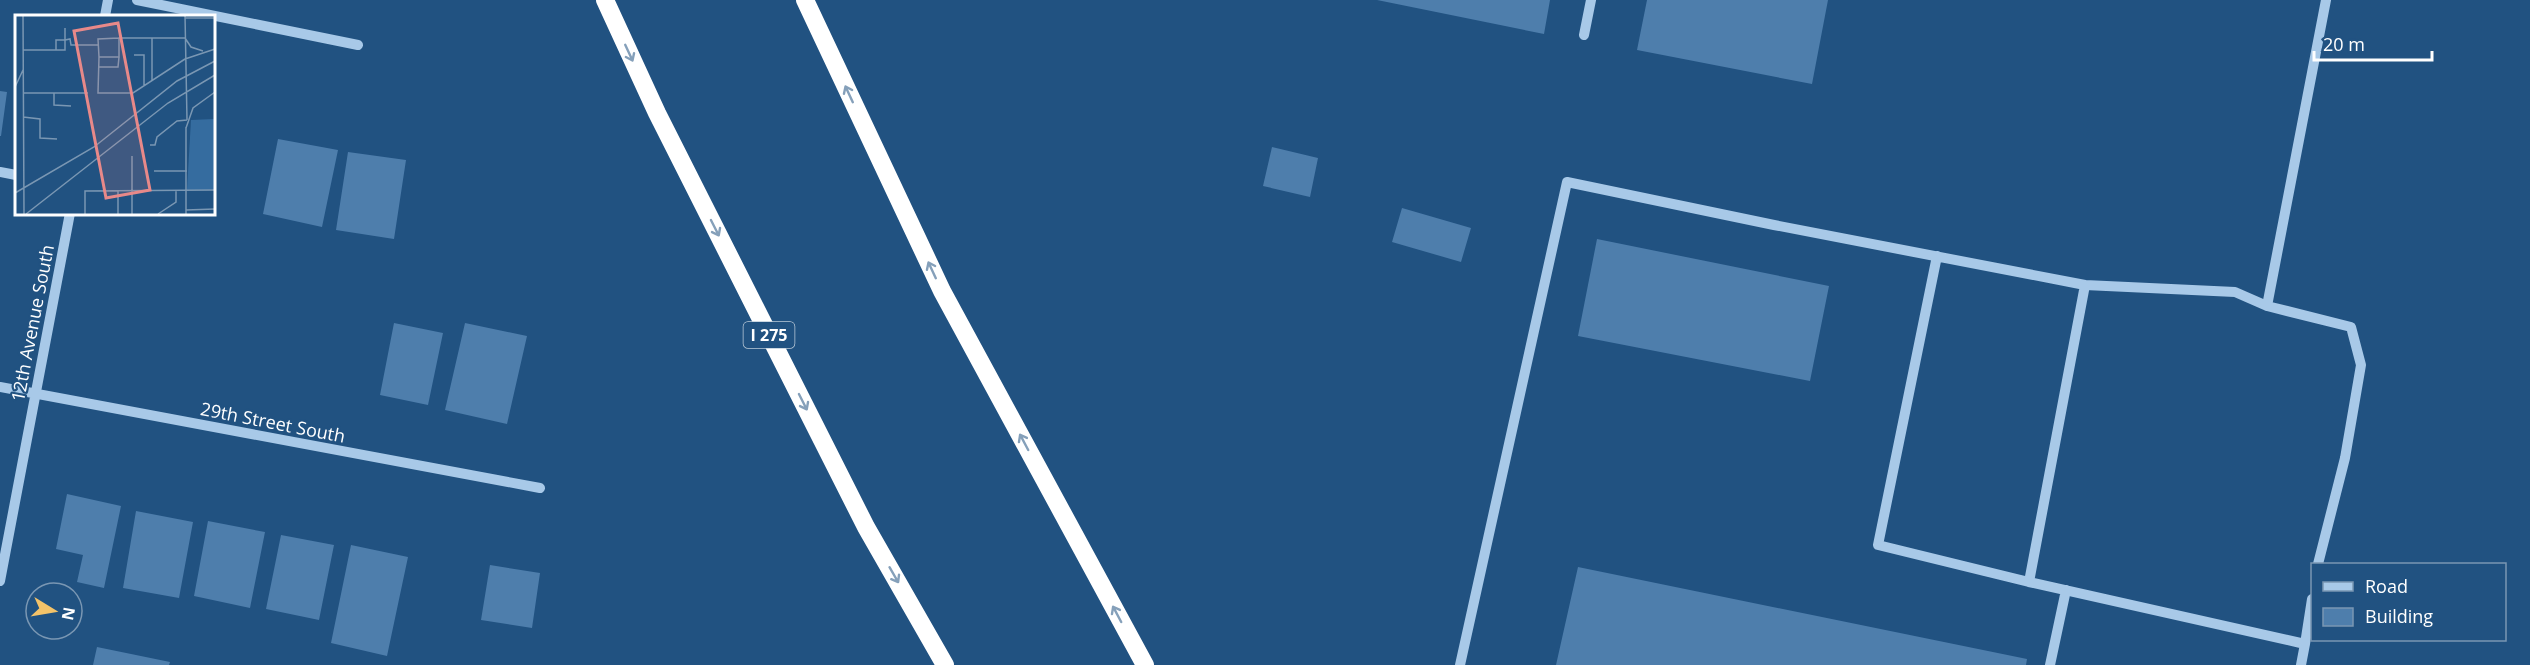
<svg xmlns="http://www.w3.org/2000/svg" width="2530" height="665" font-family="'Open Sans',sans-serif">
<rect width="100%" height="100%" fill="#215281"/>
<path fill="#4e7eac" d="M1377,0H1550L1544,34Z
M1647,0H1828L1812,84L1637,50Z
M0,91L7,92L1,136H0Z
M278,139L338,150L322,227L263,214Z
M1272,147L1318,158L1310,197L1263,186Z
M348,152L406,160L394,239L336,230Z
M1402,208L1471,228L1461,262L1392,242Z
M1597,239L1829,286L1810,381L1578,336Z
M394,323L443,333L428,405L380,395Z
M465,323L527,336L507,424L445,410Z
M67,494L121,506L104,588L77,582L83,555L56,549Z
M136,511L193,522L179,598L123,588Z
M208,521L265,532L250,608L194,596Z
M281,535L334,545L319,620L266,609Z
M351,545L408,557L387,656L331,643Z
M490,565L540,573L532,628L481,620Z
M1578,567L2027,659L2026,665H1556Z
M97,647L170,662L169,665H93Z"/>
<g fill="none" stroke-linecap="round" stroke-linejoin="round">
<path stroke="#a8c9e8" stroke-width="10" d="M137,0L358,45
M105,16L108,0
M1584,35L1591,0
M0,172L16,175
M1937,256L1878,545L2029,582
M2085,285L2235,292L2267,306L2351,327L2361,365L2345,458L2318,564
M2267,306L2326,0
M0,387L540,488
M0,581L70,213
M2305,644L2312,599
M1460,665L1567,182L1774,225L2085,285L2029,582L2305,644L2301,665
M2050,665L2066,590"/>
<path stroke="#fff" stroke-width="18" d="M605,0L657,113L866,527L945,665
M805,0L942,291L1145,665"/>
</g>
<defs><path id="oneway-shaft" d="M-6 0H5M1.5-3L5.5 0L1.5 3" fill="none" stroke-width="1.6" stroke-linecap="round" stroke-linejoin="round" transform="scale(1.5)"/></defs>
<g stroke="#85a0ba">
<use href="#oneway-shaft" transform="translate(629 53) rotate(65)"/>
<use href="#oneway-shaft" transform="translate(849 94) rotate(-115)"/>
<use href="#oneway-shaft" transform="translate(715 228) rotate(63)"/>
<use href="#oneway-shaft" transform="translate(932 270) rotate(-115)"/>
<use href="#oneway-shaft" transform="translate(803 402) rotate(63)"/>
<use href="#oneway-shaft" transform="translate(1024 442) rotate(-118)"/>
<use href="#oneway-shaft" transform="translate(894 575) rotate(60)"/>
<use href="#oneway-shaft" transform="translate(1117 614) rotate(-118)"/>
</g>
<g text-anchor="middle" dominant-baseline="central" stroke-width="4.5" stroke-linejoin="round" paint-order="stroke">
<rect fill="#215281" stroke="#bccbd9" stroke-width="1.5" x="743.5" y="322" width="51" height="26" rx="4.5"/>
<g font-size="16" font-weight="bold" fill="#fff">
<text x="769" y="335">I 275</text>
</g>
<g font-size="18" fill="#fff" stroke="#215281">
<text transform="translate(32 323) rotate(-79)">12th Avenue South</text>
<text transform="translate(273 422) rotate(11)">29th Street South</text>
</g>
</g>
<g transform="translate(15 15)">
<rect width="200" height="200" fill="#215281"/>
<path d="M199,104V175H172L176,105Z" fill="#356c9f"/>
<path fill="none" stroke="#7a97b3" stroke-width="1.5" d="M8,0L9,199M170,0L172,105M170,3H200M50,13V25L55,24L56,30H83M170,23H104V42H84L83,78H118L170,44M170,23L176,32L188,36M8,35H50V25H41V35M119,40H129V71M84,42L83,24L104,23M170,44L200,34M84,52H103L104,42M137,65V23M0,72L8,55M8,78H73M39,78V90L56,91M8,102L25,104V123L42,124M171,113L178,93L200,77M135,130H140L142,122L162,106L172,105M117,141V199M139,156H172M103,176V199M0,178L79,132L162,66L200,46M171,195L200,194M11,199L153,88L200,60M70,199V176L200,175M143,199L161,187V176M171,199V112"/>
<path fill="#e88989" fill-opacity="0.15" stroke="#e88989" stroke-width="3" d="M103,8L135,175L91,183L59,16Z"/>
<rect width="200" height="200" fill="none" stroke="#fff" stroke-width="3"/>
</g>
<rect x="2311" y="563" width="195" height="78" fill="#215281" stroke="#7a97b3" stroke-width="1.5"/>
<rect x="2323" y="582" width="30" height="9" fill="#a8c9e8" stroke="#7a97b3" stroke-width="1.5"/>
<text x="2365" y="593" font-size="18" fill="#ffffff">Road</text>
<rect x="2323" y="608" width="30" height="18" fill="#4e7eac" stroke="#7a97b3" stroke-width="1.5"/>
<text x="2365" y="623" font-size="18" fill="#ffffff">Building</text>
<g transform="translate(54 611) rotate(101)"><circle r="28" fill="#215281" stroke="#7a97b3" stroke-width="1.5"/>
<path d="M0-4.5L10 22L0 15L-10 22Z" fill="#f4c369"/>
<text y="-9" font-size="16" font-weight="bold" text-anchor="middle" fill="#ffffff">N</text>
</g>
<path d="M2314 51v9h118v-9" fill="none" stroke="#ffffff" stroke-width="3"/>
<text x="2323" y="51" font-size="18" fill="#ffffff" stroke="#215281" stroke-width="4.5" paint-order="stroke">20 m</text>
</svg>
